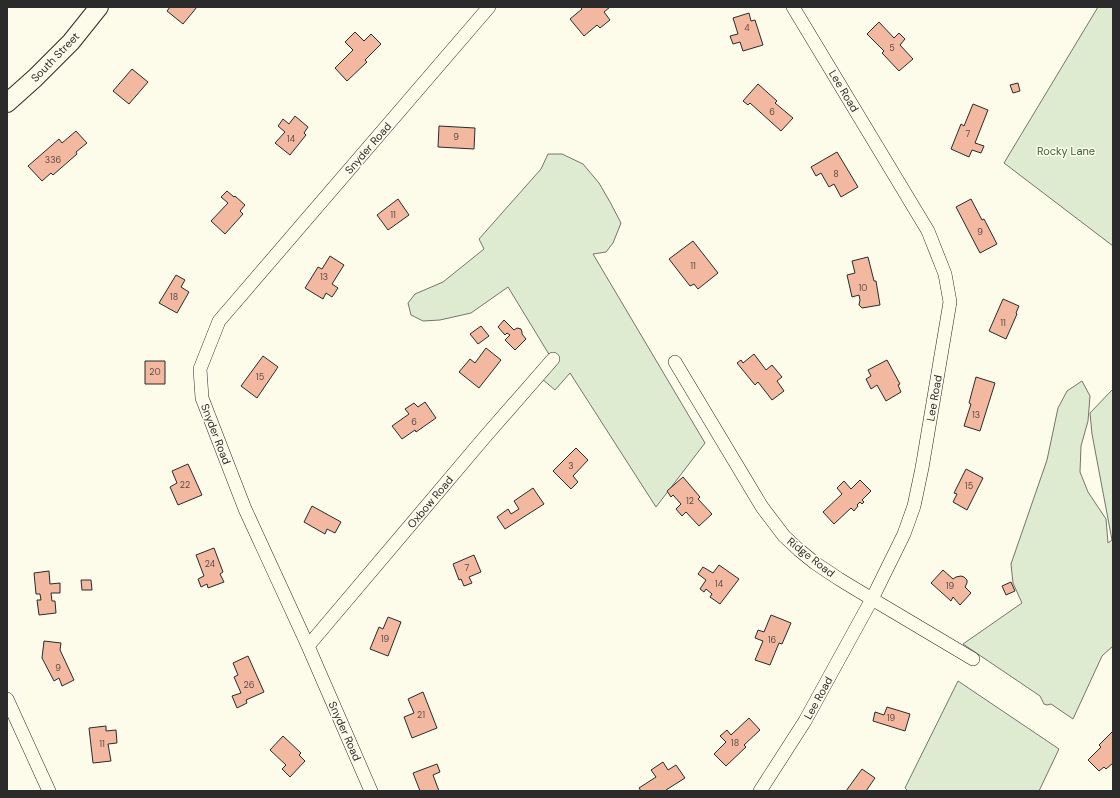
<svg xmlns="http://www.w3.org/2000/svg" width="1120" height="798" font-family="'DM Sans',sans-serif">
<rect width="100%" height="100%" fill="#fdfbea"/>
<path fill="#deebd1" stroke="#74746e" d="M1098,7H1113V246L1004,163Z
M548,154H562L583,164L599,183L610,202L621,223L613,243L606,252L593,254L705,443L656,507L570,373L555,390L535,373L550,356L508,287L471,313L440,320L423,321L411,315L408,303L415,294L443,282L484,249L479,239L541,169Z
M1082,381L1090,396L1088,421L1081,446L1080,472L1088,492L1106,519L1108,543L1112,540L1092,434L1090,413L1113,389V646L1102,656L1073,719L1051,704L1047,705L1044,704L1040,696L963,644L1022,603L1013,583L1011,564L1047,460L1058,408L1067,391Z
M958,681L1059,749L1039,791H908L905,788Z"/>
<path fill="#f2b8a0" stroke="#2b2b2b" d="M170,7H197L183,24L167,11Z
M580,7H610L604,12L610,20L600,28L597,25L584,36L570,19L582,9Z
M749,13L751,21L755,20L763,45L743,51L740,42L733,44L730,36L738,34L733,18Z
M879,22L894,38L899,33L905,39L900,45L913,59L899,71L882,53L884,51L867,34Z
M355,32L364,41L371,34L381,44L365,60L367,62L347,81L335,68L353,50L345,42Z
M132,69L148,82L129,104L113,91Z
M1018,83L1020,91L1013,93L1010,85Z
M758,84L777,101L775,103L793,118L781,131L750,103L748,105L743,101Z
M973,104L988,110L975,143L984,146L981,153L972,150L969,157L951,149L961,124L964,126Z
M295,116L308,127L304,133L306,135L290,155L275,143L285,132L278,126L283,119L289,124Z
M439,126L475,128L474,149L438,147Z
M76,131L87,143L76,152L77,154L53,175L51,173L42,181L28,166L59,139L62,143Z
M837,152L858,187L841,197L834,184L829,187L821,173L816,176L811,167Z
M227,191L234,197L235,196L245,205L240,211L243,214L225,234L211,221L228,203L221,197Z
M398,199L409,215L388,230L377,215Z
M971,199L982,220L984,219L997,244L980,253L956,207Z
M693,241L718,273L698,289L694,284L690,286L669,259Z
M330,256L344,265L332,284L338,288L332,297L326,293L323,299L305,288L318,267L322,269Z
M868,257L874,281H876L880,305L862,308L859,305L860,300L859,295L852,297L847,275L855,273L852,261Z
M176,275L185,280L181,287L189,292L177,313L159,303Z
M1003,299L1019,306L1016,313L1017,314L1006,339L989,331Z
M504,320L514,330L517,328L521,329L522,332V334L526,339L515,350L505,340L510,335L507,333L505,335L498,327Z
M481,326L489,336L478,344L470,334Z
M486,348L501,360L479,388L459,372L470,359L475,363Z
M754,354L766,370L772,365L782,377L777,381L784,391L772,400L758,382L755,385L737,363L741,360L743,363Z
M263,356L278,367L257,398L241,386Z
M887,360L900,384L898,385L901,392L886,401L877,385L871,389L866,379L871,376L868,370Z
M145,361H165V384H145Z
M976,377L995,383L980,431L964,426L971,404L969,403Z
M425,402L436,418L416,432L415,430L402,439L392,426L409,414L405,409L414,403L418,407Z
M576,448L588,460L573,476L578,482L571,489L553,471Z
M188,464L202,495L178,505L170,487L177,483L172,471Z
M966,469L983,478L967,510L953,502L957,494L954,493Z
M683,477L700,497L698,499L712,514L699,526L686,512L682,516L676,509L681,504L673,495L671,497L667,491Z
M860,480L871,491L862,500L864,502L862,504L860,502L857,505L858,506L854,511L851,508L834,524L823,512L842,494L837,488L844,481L851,489Z
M533,488L544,504L505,529L497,517L508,509L511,514L519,509L514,501Z
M312,506L341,522L335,533L327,529L325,534L304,522Z
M214,548L223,572L220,574L224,582L208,588L207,584L201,587L198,579L204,576L196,555Z
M474,555L481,572L469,577L472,583L464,586L461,579L459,580L453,564Z
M719,565L739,579L720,604L710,597L712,594L706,589L704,592L700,589L706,580L698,574L703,567L713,573Z
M943,570L953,579L956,577L961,576L964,577L967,580V583L965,587L971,593L960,605L953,597L951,601L931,583Z
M49,571L50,584L60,583V593H51L52,601H55L56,613L39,615L37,600H41L40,594H36L34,573Z
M81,580H91L92,590H82Z
M1011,582L1015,591L1006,595L1002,586Z
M771,615L791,623L782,644L779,643L770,665L755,660L763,641L755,638L758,630L764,632Z
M388,617L401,622L388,656L370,649L379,627L383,629Z
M44,641L61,643L60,650L74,680L62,686L59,678L54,681L42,658Z
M248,656L264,692L246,700L247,703L237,708L232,696L241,693L234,677L238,675L233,663Z
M423,692L437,728L412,738L404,717L414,713L408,699Z
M887,707L910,714L905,731L873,721L875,712L884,715Z
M749,718L760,730L744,745L746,747L726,766L714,754L726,742L720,736L727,730L731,735Z
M106,726V731L116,730L117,743L108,744L111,761L93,763L89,728Z
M1113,731V763L1106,769L1104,767L1099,771L1088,760L1101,747L1099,745Z
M283,736L301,753L299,755L305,761L290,777L282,769L286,765L270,750Z
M663,762L668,770L676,765L685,778L666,790L667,791H641L639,788L656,777L651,770Z
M437,764L440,772L433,775L439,791H420L413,773Z
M862,769L875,778L866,791H846Z"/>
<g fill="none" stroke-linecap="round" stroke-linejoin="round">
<defs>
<path id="minor" d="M675,362L762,507L784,536L799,550L815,563L839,579L872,599L973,659
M308,646L484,438L553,359
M7,699L49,791
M371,791L308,646L245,509L202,398L200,369L219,321L489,7
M760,791L805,721L872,599L904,534L914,506L922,468L950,302L945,274L928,231L793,7"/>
<path id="secondary" d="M7,103L35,78L71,42L99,7"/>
</defs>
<use href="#minor" stroke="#2b2b2b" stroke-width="14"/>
<use href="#secondary" stroke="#2b2b2b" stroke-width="20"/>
<use href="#minor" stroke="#fdfbea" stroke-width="13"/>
<use href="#secondary" stroke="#fdfbea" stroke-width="18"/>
</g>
<g text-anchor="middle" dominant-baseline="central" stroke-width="3" stroke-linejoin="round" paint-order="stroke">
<g font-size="9" fill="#5d4e48">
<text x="747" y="28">4</text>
<text x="892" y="48">5</text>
<text x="772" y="112">6</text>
<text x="968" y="134">7</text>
<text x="456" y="137">9</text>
<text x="291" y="139">14</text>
<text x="53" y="160">336</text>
<text x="836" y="174">8</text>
<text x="393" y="215">11</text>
<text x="980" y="232">9</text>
<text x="693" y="266">11</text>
<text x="324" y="277">13</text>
<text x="863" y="288">10</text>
<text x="174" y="297">18</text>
<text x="1003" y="323">11</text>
<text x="155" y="372">20</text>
<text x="260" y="377">15</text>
<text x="976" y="415">13</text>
<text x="414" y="422">6</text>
<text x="571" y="466">3</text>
<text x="185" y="485">22</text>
<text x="969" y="486">15</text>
<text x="690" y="501">12</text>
<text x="210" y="564">24</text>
<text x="467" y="568">7</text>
<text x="719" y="584">14</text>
<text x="950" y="586">19</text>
<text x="385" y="639">19</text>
<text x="772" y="640">16</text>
<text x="58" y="668">9</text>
<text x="249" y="685">26</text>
<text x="421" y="715">21</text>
<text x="891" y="718">19</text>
<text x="735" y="743">18</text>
<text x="102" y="744">11</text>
</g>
<g font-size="11" fill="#2b2b2b" stroke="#fdfbea">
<text transform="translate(55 57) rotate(-46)">South Street</text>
<text transform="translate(844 91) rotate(59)">Lee Road</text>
<text transform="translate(368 148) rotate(-49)">Snyder Road</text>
<text transform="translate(934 398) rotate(-80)">Lee Road</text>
<text transform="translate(216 434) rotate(69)">Snyder Road</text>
<text transform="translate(430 502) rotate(-50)">Oxbow Road</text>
<text transform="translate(811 557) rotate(38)">Ridge Road</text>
<text transform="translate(818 698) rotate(-61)">Lee Road</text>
<text transform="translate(345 731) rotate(66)">Snyder Road</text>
</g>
<g font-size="11" fill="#34623c" stroke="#fdfbea">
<text x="1066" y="151">Rocky Lane</text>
</g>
</g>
<rect width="1120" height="798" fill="none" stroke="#2b2b2b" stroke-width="16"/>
</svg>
